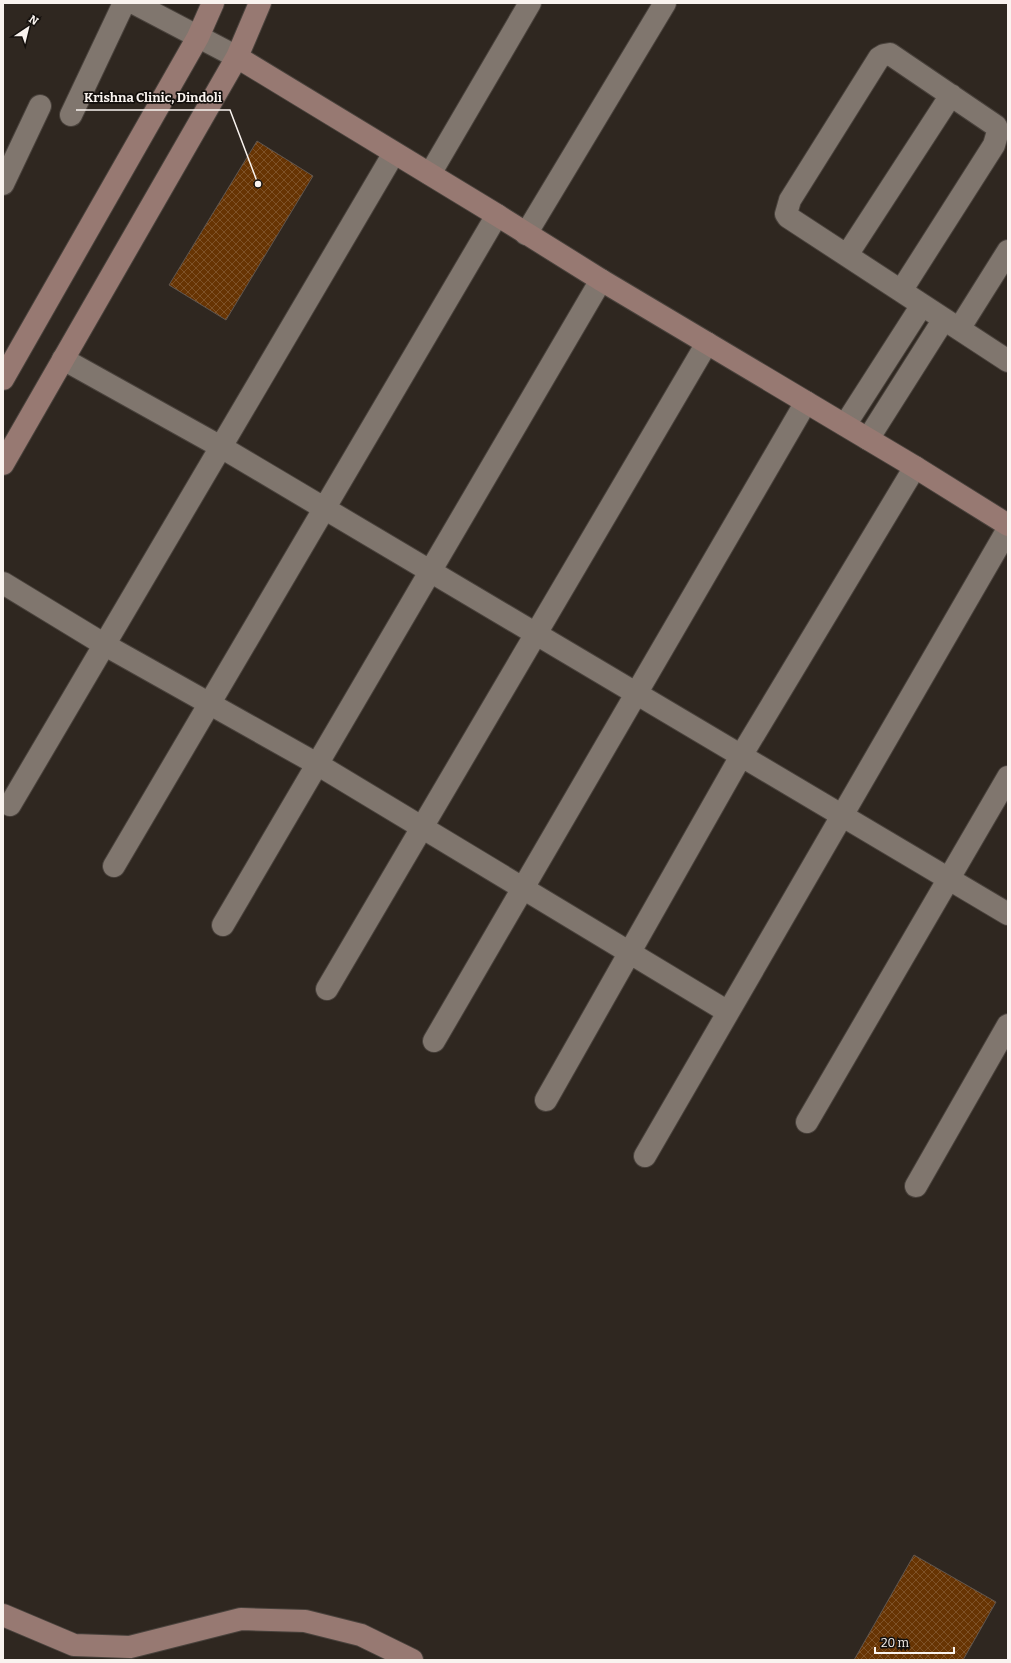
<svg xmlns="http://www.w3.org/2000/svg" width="1011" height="1663" font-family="Bitter,serif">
<defs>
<pattern id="building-cross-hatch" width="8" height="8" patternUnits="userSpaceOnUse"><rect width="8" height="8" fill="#673403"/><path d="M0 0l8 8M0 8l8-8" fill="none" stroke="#7e5228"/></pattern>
</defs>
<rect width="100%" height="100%" fill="#2f2720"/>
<path fill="url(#building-cross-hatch)" stroke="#60564f" d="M257,141L313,176L226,320L169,285Z
M914,1555L996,1602L963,1660H854Z"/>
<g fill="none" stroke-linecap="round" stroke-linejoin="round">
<defs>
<path id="street" d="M134,3L237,57
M71,115L124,3
M430,174L530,3
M3,184L40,106
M526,234L665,3
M847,255L951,95
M901,291L994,145L998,131L996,126L890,54L884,55L879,58L790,200L786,214L788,217L1008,361
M959,329L1008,251
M63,359L221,447L1008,914
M845,425L922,305
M868,439L944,319
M3,583L105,645L317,764L728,1012
M10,805L394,153
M114,866L497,215
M223,925L601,280
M327,989L707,343
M434,1041L806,402
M546,1100L741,756L915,467
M807,1122L1008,777
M645,1156L1008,529
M916,1186L1008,1025"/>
<path id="secondary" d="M237,57L497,215L601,280L915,467L1008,525
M3,379L198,37L213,3
M3,464L237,57L260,3
M3,1615L74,1645L130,1647L241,1619L305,1621L361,1635L412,1660"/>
</defs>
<use href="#street" stroke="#49423c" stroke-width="24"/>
<use href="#secondary" stroke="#49423c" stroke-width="24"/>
<use href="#street" stroke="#80766e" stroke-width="22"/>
<use href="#secondary" stroke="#977972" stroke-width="22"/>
</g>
<path fill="none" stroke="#f9f3ef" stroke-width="1.5" d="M258 184L230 110H76"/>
<circle fill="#f9f3ef" stroke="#14100d" stroke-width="1.5" cx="258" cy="184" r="4"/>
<g font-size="13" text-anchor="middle" font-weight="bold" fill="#f9f3ef" stroke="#14100d" stroke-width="3.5" stroke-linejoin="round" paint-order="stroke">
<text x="153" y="102">Krishna Clinic, Dindoli</text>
</g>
<rect width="1011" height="1663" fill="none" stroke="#f9f3ef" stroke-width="8"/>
<g transform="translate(28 28) rotate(35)" stroke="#14100d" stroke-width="3" paint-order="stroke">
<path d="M0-3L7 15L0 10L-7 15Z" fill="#f9f3ef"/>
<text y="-6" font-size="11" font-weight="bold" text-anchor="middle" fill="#f9f3ef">N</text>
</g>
<path d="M875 1647v6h79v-6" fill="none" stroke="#f9f3ef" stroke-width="2"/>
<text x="881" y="1647" font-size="12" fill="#f9f3ef" stroke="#14100d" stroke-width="3" paint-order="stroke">20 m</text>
</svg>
